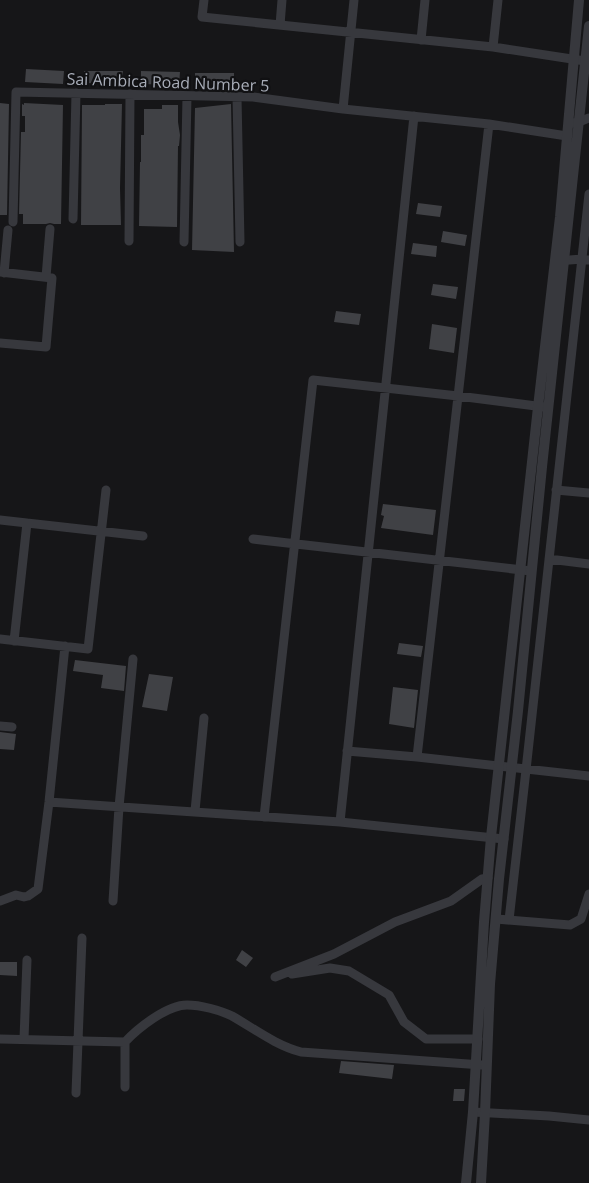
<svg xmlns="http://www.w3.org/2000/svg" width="589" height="1183" font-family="'Open Sans',sans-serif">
<rect width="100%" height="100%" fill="#161618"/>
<path fill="#404145" d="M26,69L64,71L63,84L25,82Z
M84,71H123L122,84L84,83Z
M141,71L180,72L179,85L141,84Z
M195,73H234V86L195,85Z
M0,103L9,104L7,215H0Z
M24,103L63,105L61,224H54L50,223L46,224H23V214H19L21,132H25V116H22V104L24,105Z
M105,104H122L120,188L121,225H81L82,105H105Z
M231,104L234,252L192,250L195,108Z
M162,105H178V122L180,135L179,146H178L177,227L139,226L140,162H141V135H144V109H162Z
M418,203L442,206L440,217L416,214Z
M443,231L467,235L465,246L441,242Z
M413,243L437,246L436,257L411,254Z
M433,284L458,287L456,299L431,295Z
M336,311L361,314L359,325L334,322Z
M432,324L457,328L454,353L429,349Z
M383,504L436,510L433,535L381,528L384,516L381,515Z
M399,643L423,646L421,657L397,654Z
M75,660L126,666L124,691L101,688L103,675L73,671Z
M149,674L173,677L167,711L142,707Z
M393,687L418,690L414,728L389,724Z
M0,732L16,734L14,750L0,749Z
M242,950L253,958L246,967L236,960Z
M0,962H17V976L0,975Z
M341,1061L394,1065L392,1079L339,1073Z
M454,1089H465L464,1101H453Z"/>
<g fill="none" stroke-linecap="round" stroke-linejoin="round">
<path stroke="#37383d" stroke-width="9" d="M204,0L202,17L493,47L585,61
M280,25L282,0
M421,40L425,0
M493,47L498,0
M237,97L240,242
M343,109L354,0
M573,123L579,122L589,118
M73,219L76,93
M13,222L16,92L253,97L343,109L489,124L567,136
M129,241L130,94
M184,242L187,96
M557,261L582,259L589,260
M0,272L52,278L46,347L0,343
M4,273L8,230
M46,277L50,229
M556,490L589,493
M0,520L143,536
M253,539L531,571
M549,559L589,564
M0,639L88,649L106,490
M14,641L27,523
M0,726L12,727
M347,751L417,757L589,776
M417,757L489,124
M49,802L340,822L504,839
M195,811L204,718
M264,817L313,380L458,396L544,407
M340,822L414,116
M0,901L16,895L24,897L28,896L38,889L49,802L65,646
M113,901L119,807L133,659
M496,919L570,925L581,919L589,894
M509,920L526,770L589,194
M292,974L330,968L349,971L389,995L404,1022L426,1039H478
M275,977L334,954L395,922L451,901L482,879L488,878
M0,1039L125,1042
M24,1039L27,960
M125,1087V1042C138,1028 167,1005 187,1005C200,1005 220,1010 232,1016C255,1029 275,1045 301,1052L482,1065
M76,1093L82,938
M473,1112L549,1116L589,1120"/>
<path stroke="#37383d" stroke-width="10" d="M466,1183L473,1112L484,922L491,837L538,407L560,217L579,0
M481,1183L485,1113L490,984L499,879L518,711L542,467L589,26"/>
</g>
<g text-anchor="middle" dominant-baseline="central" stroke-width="4.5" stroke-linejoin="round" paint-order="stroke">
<g font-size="16" fill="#a8adb8" stroke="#111113">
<text transform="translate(168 82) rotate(2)">Sai Ambica Road Number 5</text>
</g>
</g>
</svg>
